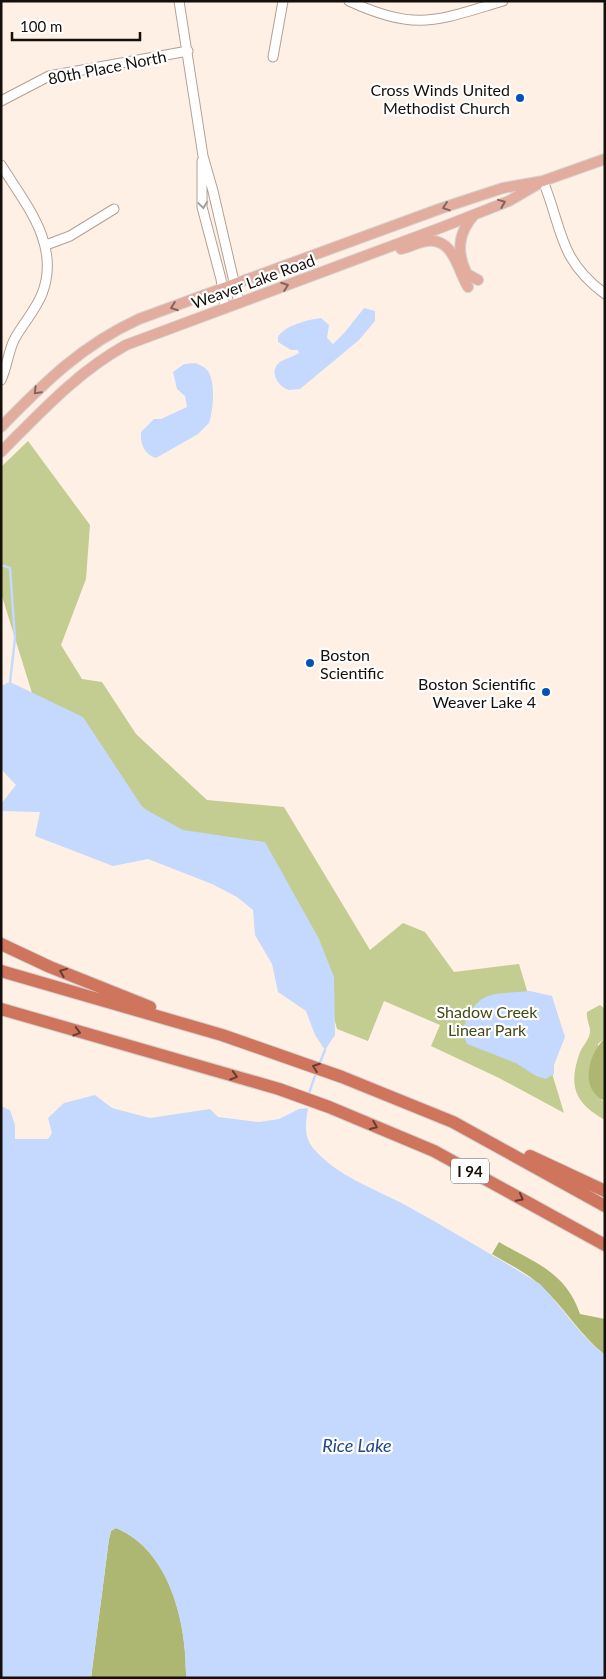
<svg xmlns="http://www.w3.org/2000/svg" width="606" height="1679" font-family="Lato,sans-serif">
<rect width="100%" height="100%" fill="#fff0e6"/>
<path fill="#c3cc91" d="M28,441L90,525L86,579L61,645L82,679L102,682L136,734L207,800L284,807L370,950L403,923L425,932L454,972L519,964L564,1113L499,1078L431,1046L440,1025L384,1001L368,1041L337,1029L318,958L40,719L1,593V467Z
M600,1005L605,1009V1038L598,1044L601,1100L605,1101V1120C574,1103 568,1085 580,1052C583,1045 590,1039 590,1031C590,1025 586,1019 587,1012Z"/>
<path fill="#adb771" d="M605,1038V1101C578,1089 589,1053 605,1038Z
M499,1242C535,1263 566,1272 580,1314L605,1319V1355C580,1335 564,1307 541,1286C528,1273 508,1264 492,1254Z
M116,1528C171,1551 187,1624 186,1678H91L109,1539L111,1531Z"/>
<path fill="#c4d9fd" d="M364,308L375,311V321L359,340L300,389L289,390C278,387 268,371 280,362C286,358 293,357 299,353L298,350H291L278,342V336C287,325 306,320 321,318L329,325L327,338L333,344L345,332Z
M195,363C200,365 205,367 208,371C216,384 213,410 209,423L198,434L156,458C144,454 140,444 141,432L154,419H161L187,407L185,396L177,389L173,372L184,364Z
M10,682L83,717L143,808L183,830L265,842L319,939L334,977L335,1035L325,1050L315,1035L306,1011L278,992L272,964L255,935L253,910L237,897L212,884L148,859L113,866L35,836L40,812L1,811V804L16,785L1,769V686Z
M530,991L552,996L565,1037L554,1065V1074L546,1079L536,1076L516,1063L467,1044L462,1032C477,989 489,995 530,991Z
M95,1095L112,1108L150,1118L210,1109L218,1117L259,1122L279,1119L299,1109L308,1108C306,1123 303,1135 313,1148C336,1176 376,1189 407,1206C452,1231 496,1257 540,1284C562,1307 579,1335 605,1355V1678H186C187,1625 170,1550 116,1528L111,1531L109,1539L91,1678H1V1106L10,1110L15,1125V1139H48L52,1133L48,1118L64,1103Z"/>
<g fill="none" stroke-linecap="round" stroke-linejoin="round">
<path stroke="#c4d9fd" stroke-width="2.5" d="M1,565L10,568L15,639L10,682
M319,1065L325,1050
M308,1096L316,1073"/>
<defs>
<path id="minor" d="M179,1L203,156L213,191L239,303
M349,1C416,32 435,21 503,1
M273,57L283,1
M1,101L49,76L188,51
M202,161V207L221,279L225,308
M1,165C26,205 61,245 42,294C35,311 22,325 14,340C8,353 7,367 1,380
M543,181C563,230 558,259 605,294
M46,245L70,236L114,209"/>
<path id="major" d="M474,215C458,233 456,252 467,274L478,280
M401,249C410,247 418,242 427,241C454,237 458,272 468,287
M1,427C45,382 82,345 139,319L442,208L503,188L543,181L605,159
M1,452C40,413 77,372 126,345L440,228L509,201L538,184"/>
<path id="highway" d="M1,944L50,967L150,1007
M1,971L222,1035L342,1077L453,1122L605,1206
M1,1009L279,1089L329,1107L434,1151L605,1245
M530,1156L605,1191"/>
</defs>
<use href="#minor" stroke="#b2a095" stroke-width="11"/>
<use href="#major" stroke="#d5d4d3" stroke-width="12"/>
<use href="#highway" stroke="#d5d4d3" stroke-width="14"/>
<use href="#minor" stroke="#fff" stroke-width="9"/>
<use href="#major" stroke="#e2ac9e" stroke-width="10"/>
<use href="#highway" stroke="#cf755d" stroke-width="12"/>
</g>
<defs><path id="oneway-chevron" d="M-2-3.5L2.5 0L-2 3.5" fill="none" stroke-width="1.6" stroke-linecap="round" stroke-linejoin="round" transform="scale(1.25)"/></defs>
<g stroke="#86655c">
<use href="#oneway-chevron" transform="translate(502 203) rotate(-22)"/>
<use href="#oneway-chevron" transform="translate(446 207) rotate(161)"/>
<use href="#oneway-chevron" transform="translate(285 286) rotate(-20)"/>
<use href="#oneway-chevron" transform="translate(174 307) rotate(160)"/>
<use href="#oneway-chevron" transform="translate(37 391) rotate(135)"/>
</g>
<use stroke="#a19f9d" href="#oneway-chevron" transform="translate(203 205) rotate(82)"/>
<g stroke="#693d30">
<use href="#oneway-chevron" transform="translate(63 972) rotate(-158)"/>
<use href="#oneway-chevron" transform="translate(77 1032) rotate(16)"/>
<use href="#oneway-chevron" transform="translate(316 1067) rotate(-160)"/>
<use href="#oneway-chevron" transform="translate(234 1076) rotate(16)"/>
<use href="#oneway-chevron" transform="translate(374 1126) rotate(23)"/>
<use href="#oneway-chevron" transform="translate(520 1198) rotate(28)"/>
</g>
<g fill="#0051ba" stroke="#fff" stroke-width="2">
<circle cx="520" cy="98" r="5"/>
<circle cx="310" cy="663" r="5"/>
<circle cx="546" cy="692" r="5"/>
</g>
<g text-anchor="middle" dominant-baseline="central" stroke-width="4.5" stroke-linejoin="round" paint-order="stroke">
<rect fill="#fff" stroke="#5b5754" stroke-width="1" x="451" y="1158.5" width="38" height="25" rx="4"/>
<g font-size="15" font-weight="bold" fill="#150f0b">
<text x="470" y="1171">I 94</text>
</g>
<g font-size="16" fill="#150f0b" stroke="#fff">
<text transform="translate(107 67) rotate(-11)">80th Place North</text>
<text transform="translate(253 281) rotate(-20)">Weaver Lake Road</text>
</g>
<g font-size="16" fill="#150f0b" stroke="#fff" text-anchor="end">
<text x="510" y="89">Cross Winds United<tspan x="510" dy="18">Methodist Church</tspan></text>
<text x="320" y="654" text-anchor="start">Boston<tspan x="320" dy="18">Scientific</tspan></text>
<text x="536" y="683">Boston Scientific<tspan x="536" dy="18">Weaver Lake 4</tspan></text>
</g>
<g font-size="16" fill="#434914" stroke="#fff">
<text x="487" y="1011">Shadow Creek<tspan x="487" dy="18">Linear Park</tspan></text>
</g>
<g font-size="18" font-style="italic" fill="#22468b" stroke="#fff">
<text x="357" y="1445">Rice Lake</text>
</g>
</g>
<rect width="606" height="1679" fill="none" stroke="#150f0b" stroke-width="5"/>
<path d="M12 32v8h128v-8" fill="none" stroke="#150f0b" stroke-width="2.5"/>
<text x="20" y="32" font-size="15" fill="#150f0b" stroke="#ffffff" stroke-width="4" paint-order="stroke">100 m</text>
</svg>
